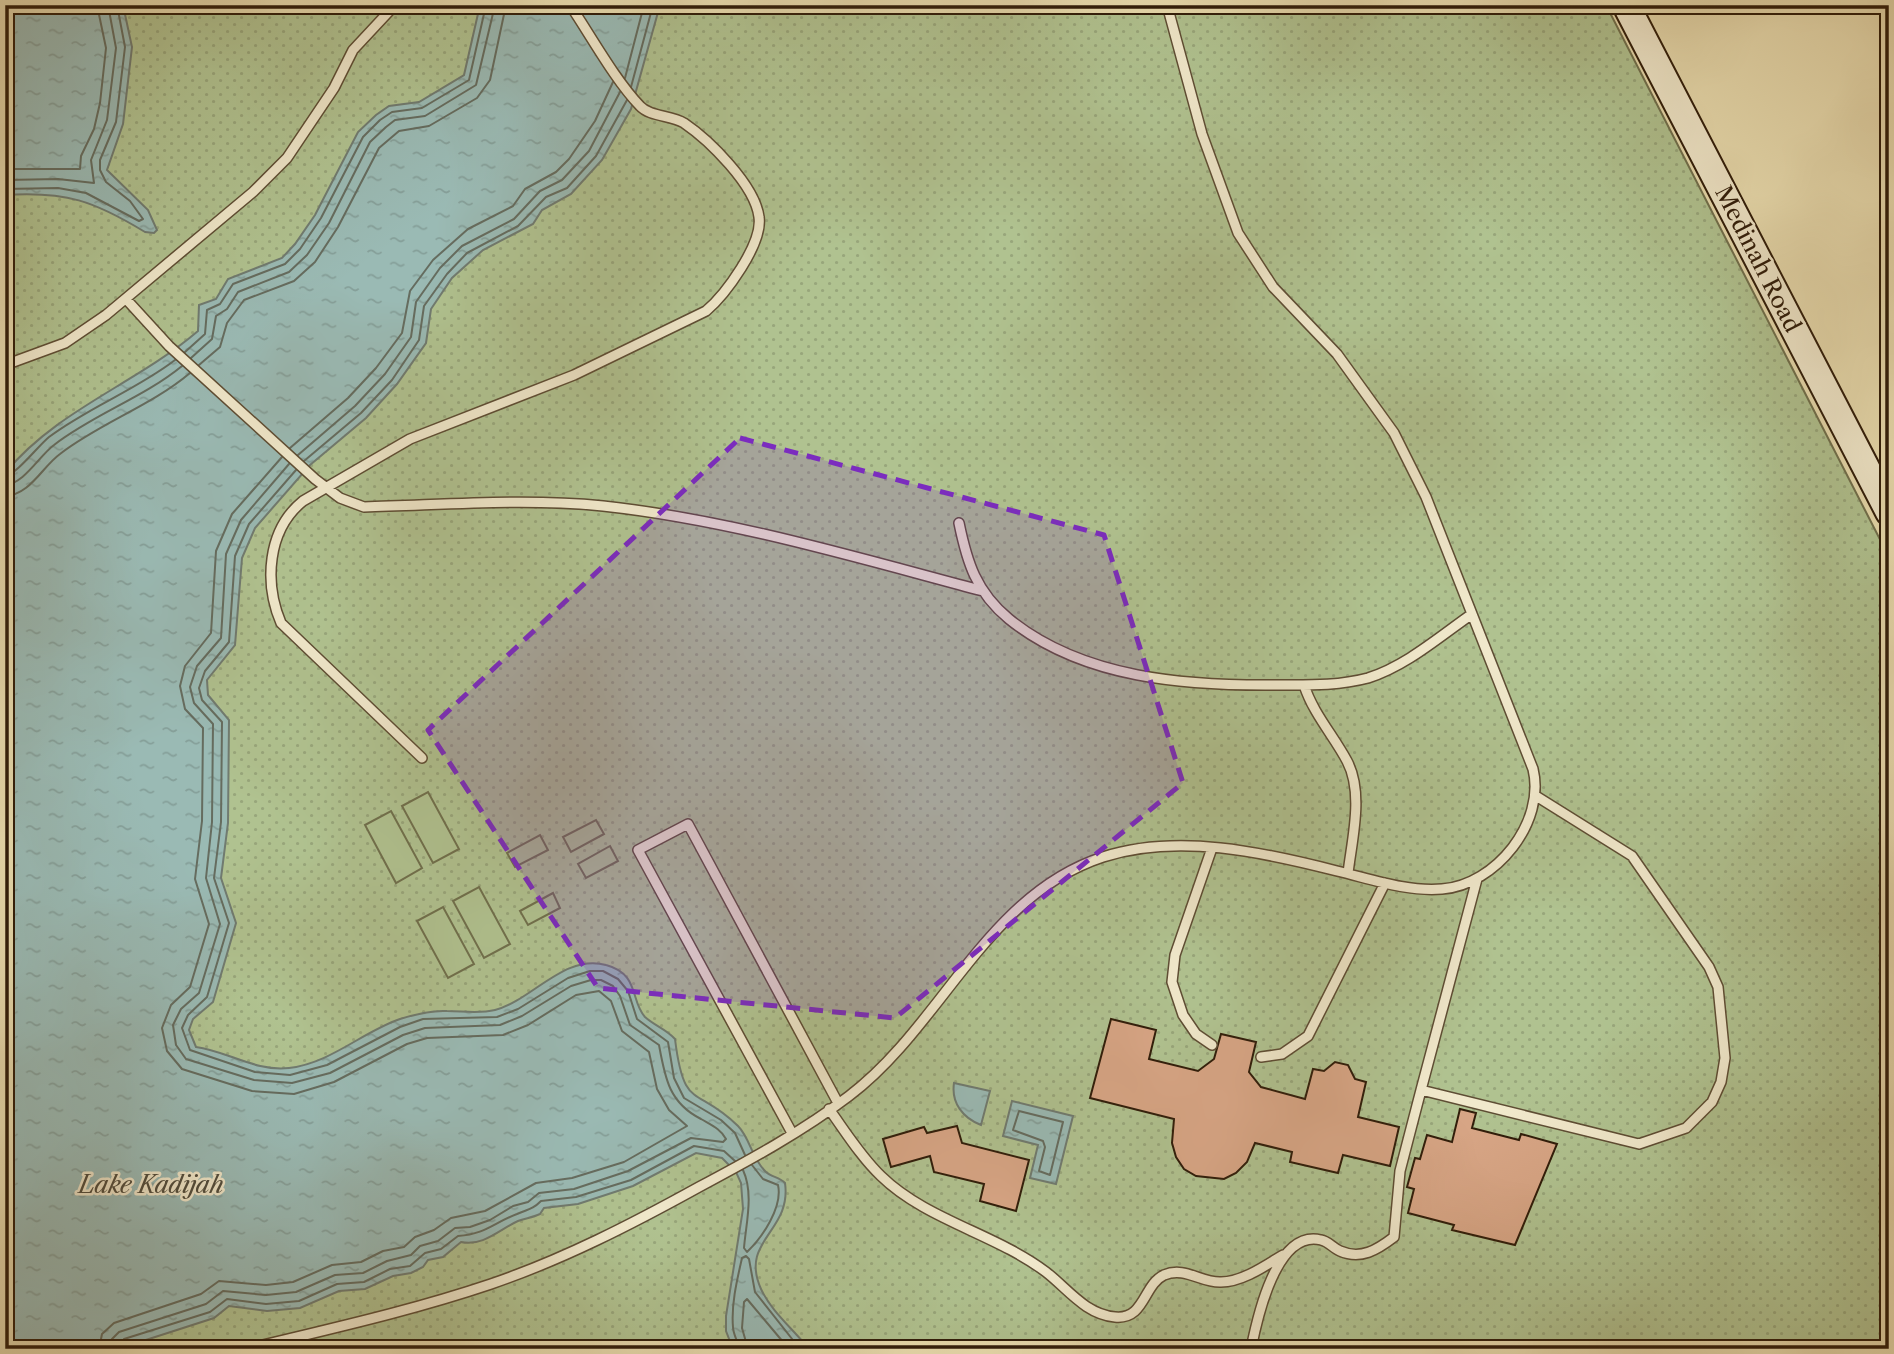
<svg xmlns="http://www.w3.org/2000/svg" width="1894" height="1354" font-family="'Libre Caslon Text',serif">
<defs>
<pattern id="grass-dots" width="8" height="8" patternUnits="userSpaceOnUse" patternTransform="scale(1.75)"><rect width="8" height="8" fill="#b0c290"/><path d="M2 2h.1M6 6h.1" fill="none" stroke="#98a67b" stroke-width="1.8" stroke-linecap="round"/></pattern>
<pattern id="water-ripples" width="26" height="14" patternUnits="userSpaceOnUse" patternTransform="scale(1.75)"><rect width="26" height="14" fill="#9abab4"/><path d="M2 4q2-2 4 0t4 0M15 11q2-2 4 0t4 0" fill="none" stroke="#859f99"/></pattern>
</defs>
<rect width="100%" height="100%" fill="#e9ddb0"/>
<filter id="stains"><feTurbulence type="fractalNoise" baseFrequency=".00286" numOctaves="4"/><feColorMatrix values="0 0 0 0 .2 0 0 0 0 .09 0 0 0 0 .02 0 0 0 .5 -.17"/></filter>
<radialGradient id="worn" r=".72"><stop offset=".6" stop-color="#630" stop-opacity="0"/><stop offset="1" stop-color="#630" stop-opacity=".3"/></radialGradient>
<path fill="url(#grass-dots)" stroke="#70704d" stroke-width="2" d="M5,5H1606L1889,557V1349H5Z"/>
<path fill="#b0c290" stroke="#70704d" stroke-width="2" d="M428,792L459,849L433,863L402,806Z
M391,811L422,868L396,883L365,825Z
M596,820L604,834L571,852L563,837Z
M540,835L548,850L515,867L507,853Z
M610,846L618,861L586,878L578,864Z
M479,887L510,944L484,958L453,901Z
M553,893L560,908L528,925L520,911Z
M443,907L474,964L448,978L417,921Z"/>
<path fill="url(#water-ripples)" stroke="#707b70" stroke-width="2" d="M5,5H123L132,47L123,124L107,170L148,210L157,230L154,233L145,232C94,201 66,191 5,195Z
M480,5H660L631,109L602,160L571,194L542,210L533,224L483,250L452,278L431,309L426,343L397,384L366,418L310,465L255,528L242,558L235,645L207,680L208,695L229,720L228,823L221,878L236,923L213,1002L193,1019L189,1030L196,1047C227,1051 256,1072 289,1068C331,1063 362,1032 400,1019C416,1014 431,1010 447,1011C463,1011 479,1014 495,1010C531,1001 565,953 606,965C640,974 630,1001 645,1017C655,1026 666,1029 675,1039C684,1112 696,1085 738,1126C750,1138 752,1159 766,1172C771,1177 780,1177 785,1183C792,1232 739,1240 761,1289C771,1311 794,1330 809,1349H733L726,1331V1316L743,1209L741,1183L736,1172L722,1158L696,1153L633,1186L578,1204L544,1208L540,1214C532,1218 525,1218 518,1221C500,1229 483,1247 461,1242L443,1257L428,1260L423,1267L411,1273L393,1276L365,1289L339,1291L300,1308L267,1311L229,1306L214,1318L118,1349H5V473C58,409 136,384 198,331L199,305L216,299L228,279L282,258L295,244L315,215L358,132L376,115L389,106L419,102L464,75Z
M954,1083L990,1091L981,1125C963,1118 951,1103 954,1083Z
M1012,1101L1073,1116L1056,1184L1030,1178L1038,1145L1003,1136Z"/>
<g fill="none" stroke-linecap="round" stroke-linejoin="round">
<path stroke="#656c5f" stroke-width="2" d="M625,78L644,5
M631,87L653,5
M5,169H80L81,156L94,129L100,103L106,48L97,5
M5,180L58,179L94,183L91,160L107,120L116,48L108,5
M5,189L58,188L86,193L139,221L143,219L130,201L106,182L100,170V160L116,122L125,47L117,5
M185,352L205,334L207,310L220,304L233,284L285,264L300,249L321,218L363,137L380,120L392,112L422,108L469,80L486,5
M191,358L212,339L216,316L227,309L238,292L289,272L307,255L329,223L370,142L386,127L395,120L425,116L476,85L495,5
M199,365L220,347L227,323L244,300L294,281L315,262L338,227L379,148L399,131L429,126L477,98L490,80L506,5
M290,448L348,398L376,368L402,333L410,291L433,260L468,229L513,206L525,189L556,172L569,159L595,121L613,82
M298,455L355,406L385,374L411,337L416,302L440,268L462,246L514,219L540,191L562,180L589,151L620,92
M304,461L361,413L392,380L419,340L424,306L447,274L467,253L518,226L546,197L567,188L596,156L627,100
M296,470L249,524L235,556L229,642L205,671L199,688L202,700L222,722L221,822L214,878L229,923L207,997L188,1015L182,1028L190,1050L255,1072L290,1075L327,1065L400,1027L423,1019L497,1017L518,1009L568,978L590,971H603L618,979L628,991L637,1019L668,1042L674,1078L684,1098L721,1120L735,1133L745,1155
M5,476C16,475 38,446 49,437C89,407 136,390 175,360
M5,485C24,484 39,456 54,445C94,414 143,398 182,366
M5,496C30,495 42,467 60,454C100,423 151,406 190,373
M1019,1111L1063,1122L1050,1175L1039,1171L1045,1147L1043,1141L1013,1130Z
M743,1170C754,1194 746,1223 744,1248L747,1252C762,1238 783,1207 778,1185L763,1179L752,1165
M99,1349L102,1334L114,1323L201,1294L219,1281L266,1285L293,1282L332,1265L361,1262L383,1251L404,1247L415,1237L434,1230L451,1218L485,1211L536,1183L572,1178L624,1162L687,1126L669,1110L657,1089L649,1052L622,1031L611,1001L599,991L576,995L528,1025L503,1035L427,1038L407,1044L334,1082L294,1094L252,1091L182,1069L167,1051L162,1028L171,1005L190,987L209,924L195,879L202,821L203,728L185,709L180,686L185,666L211,633L216,551L232,514L282,457
M110,1349L112,1339L119,1332L206,1304L223,1291L266,1295L296,1292L335,1275L363,1273L387,1261L411,1255L420,1246L438,1241L455,1228L470,1227L490,1220L513,1206L528,1202L539,1193L574,1189L628,1171L691,1138L723,1142L726,1139C721,1129 711,1125 701,1119C669,1103 665,1078 659,1045L630,1025L620,996L613,986L601,980H591L571,986L522,1016L500,1025L425,1028L403,1035L330,1073L292,1083L254,1080L186,1059L176,1045L173,1025L181,1009L199,993L220,924L206,878L212,822L213,724L194,703L190,687L197,666L221,638L226,554L241,520L289,464
M119,1349L124,1339L210,1312L227,1299L266,1304L299,1301L337,1284L364,1282L390,1269L410,1266L425,1253L441,1249L458,1236C486,1234 493,1223 517,1214C528,1209 532,1210 541,1201L576,1197L631,1180L694,1146L724,1151L735,1161
M739,1349C738,1341 733,1334 733,1327C731,1305 737,1280 742,1258L746,1256L749,1259L755,1292L800,1349
M748,1349L742,1328L744,1302L747,1299L789,1349"/>
</g>
<path fill="#d7a585" stroke="#301d0a" stroke-width="2" d="M1111,1019L1156,1030L1149,1059L1198,1071L1214,1059L1221,1034L1256,1042L1249,1072L1261,1087L1305,1099L1313,1069L1324,1071L1335,1062L1348,1065L1355,1079L1366,1082L1358,1117L1399,1127L1390,1166L1343,1155L1338,1173L1290,1162L1292,1152L1255,1143L1247,1162L1236,1173L1224,1179L1196,1176L1184,1169L1176,1157L1172,1143L1174,1119L1090,1098Z
M1460,1109L1476,1113L1472,1128L1519,1140L1521,1134L1557,1144L1515,1245L1452,1230L1454,1225L1408,1213L1414,1189L1407,1187L1415,1158L1420,1159L1427,1135L1452,1142Z
M957,1126L962,1143L1029,1160L1016,1211L980,1201L984,1184L934,1172L930,1156L891,1167L883,1139L924,1127L927,1133Z"/>
<g fill="none" stroke-linecap="round" stroke-linejoin="round">
<defs>
<path id="service" d="M126,299L169,346L315,479L340,498L364,507C444,505 524,498 603,506C732,520 858,558 983,591
M5,365L65,343L106,315L253,192L287,158L334,88L353,50L395,5
M959,523C967,562 976,592 1009,619C1083,679 1187,686 1278,685C1308,685 1338,686 1368,678C1406,666 1439,637 1472,614
M1304,685C1313,713 1333,735 1347,761C1364,793 1352,839 1348,873
M422,758L281,623C264,583 267,530 303,501L410,439L574,375L706,311C725,295 763,244 759,217C755,185 709,140 684,123C671,115 650,117 640,106C615,80 591,36 570,5
M1477,879L1421,1090L1639,1144L1686,1128L1712,1102L1721,1082L1725,1058L1718,987L1709,967L1632,856L1536,796
M1212,1045L1196,1034L1183,1015L1172,982L1175,955L1212,848
M1261,1057L1282,1054L1308,1036L1385,883
M829,1109C845,1131 861,1157 881,1176C926,1220 996,1234 1046,1272C1068,1289 1085,1314 1115,1317C1145,1320 1143,1285 1164,1275C1185,1266 1201,1283 1221,1282C1242,1282 1265,1266 1283,1255
M792,1133L638,850L688,824L838,1103
M247,1349C329,1329 411,1311 491,1284C564,1259 632,1224 699,1187C750,1160 803,1131 849,1096C942,1026 986,895 1103,857C1177,833 1263,852 1337,871C1371,879 1407,892 1442,889C1496,885 1546,822 1533,769L1426,497L1394,433L1337,354L1273,287L1238,233L1202,134L1167,5
M1251,1349C1257,1319 1276,1229 1321,1240C1328,1241 1333,1248 1340,1251C1361,1260 1377,1250 1394,1237L1400,1171L1421,1090"/>
<path id="secondary" d="M1626,5L1889,512"/>
</defs>
<use href="#service" stroke="#5e4d34" stroke-width="12"/>
<use href="#secondary" stroke="#301d0a" stroke-width="30"/>
<use href="#service" stroke="#f1e9cc" stroke-width="9"/>
<use href="#secondary" stroke="#f1e9cc" stroke-width="26"/>
</g>
<path fill="#7b2cbf" fill-opacity="0.2" stroke="#7b2cbf" stroke-width="5" stroke-dasharray="14 9" stroke-linejoin="round" d="M740,438L1104,535L1183,783L895,1018L598,988L428,730Z"/>
<g text-anchor="middle" dominant-baseline="central" stroke-width="5" stroke-linejoin="round" paint-order="stroke">
<g font-size="23" fill="#301d0a" stroke="#f1e9cc">
<text transform="translate(1758 259) rotate(63)">Medinah Road</text>
</g>
<g font-size="24" font-style="italic" fill="#504c3d" stroke="#f1e9cc">
<text x="151" y="1184">Lake Kadijah</text>
</g>
</g>
<rect width="1894" height="1354" fill="none" stroke="#e9ddb0" stroke-width="28"/>
<rect x="7" y="7" width="1880" height="1340" fill="none" stroke="#301d0a" stroke-width="3.5"/>
<rect x="14" y="14" width="1866" height="1326" fill="none" stroke="#301d0a" stroke-width="2"/>
<rect width="100%" height="100%" filter="url(#stains)"/>
<rect width="100%" height="100%" fill="url(#worn)"/>
</svg>
